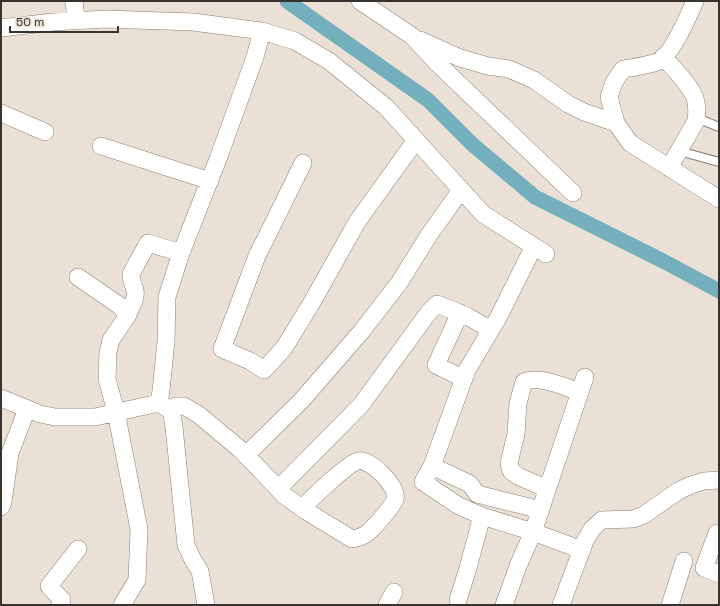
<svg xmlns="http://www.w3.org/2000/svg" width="720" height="606" font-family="'Space Grotesk',sans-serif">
<rect width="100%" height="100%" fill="#eae0d5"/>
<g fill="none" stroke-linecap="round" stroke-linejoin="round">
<path stroke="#73afbc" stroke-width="15" d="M287,1L428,100L472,144L535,197L665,262L719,291"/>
<defs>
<path id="service" d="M697,118L719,127
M679,151L719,162"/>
<path id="minor" d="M74,1L76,20
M360,1L412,36L436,62L573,193
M695,1C689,15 671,57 657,62C646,66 634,67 623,69L614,82L609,97L616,123L630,143L719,199
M1,28L53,22L106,19L193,22L262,31
M420,40L460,58L488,66L509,69L534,80L568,104L584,112L616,123
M663,57C673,68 693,87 696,102C697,109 697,115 696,121L669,168
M1,113L45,132
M101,146L210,181
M303,163L257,256L222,349L250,361L264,370L284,348L311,304L357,222L416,140
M78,277L120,306L128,315L111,340L108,352L107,379L116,412L139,529L137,580L122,605
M460,313L436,365L464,379
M128,315C130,308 137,298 135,290C133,283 131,282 131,274L148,243L181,253
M1,398L40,414L55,417H95L159,403L161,391L166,341L167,297L181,253L218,159L255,57L262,31L295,41L329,61L386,107L483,214L546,254
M162,405L171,410L174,427L186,545L193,560L200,571L206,605
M171,410L176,406H184L199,415L241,450L285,496L306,511L352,539C357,538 362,537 366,534C372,530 394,505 395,499C399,487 370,458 358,461C348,463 311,499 302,508
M246,455L301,401L361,332L399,283L429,235L461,190
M432,466L470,484L477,494L541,510
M278,489L361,405L429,312L437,304L467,316L491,330
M547,489L518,476L511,471L509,463L516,434L518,403L524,382C540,375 564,387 580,392
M1,507L3,502L10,453L27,409
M482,516L459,506L423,482L432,466L467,370L498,318L534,246
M719,534L717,533L704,568L719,574
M582,550L533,532L585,377
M458,600L468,568L482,516L533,532L518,566L504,605
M60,605L62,600L49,586L78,549
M387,605L394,592
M561,605L585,541L592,529L602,520L633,519L644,515L678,491L691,485L704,481L719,480
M670,605L684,561"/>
</defs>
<use href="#service" stroke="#898077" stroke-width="10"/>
<use href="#minor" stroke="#898077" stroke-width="18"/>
<use href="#service" stroke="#fff" stroke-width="8"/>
<use href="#minor" stroke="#fff" stroke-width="17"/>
</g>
<rect width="720" height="606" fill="none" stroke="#37332f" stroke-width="4"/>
<path d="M10 26v6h108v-6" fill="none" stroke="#37332f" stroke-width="2"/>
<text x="16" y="26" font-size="12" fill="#37332f" stroke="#eae0d5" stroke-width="3" paint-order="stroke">50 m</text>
</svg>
